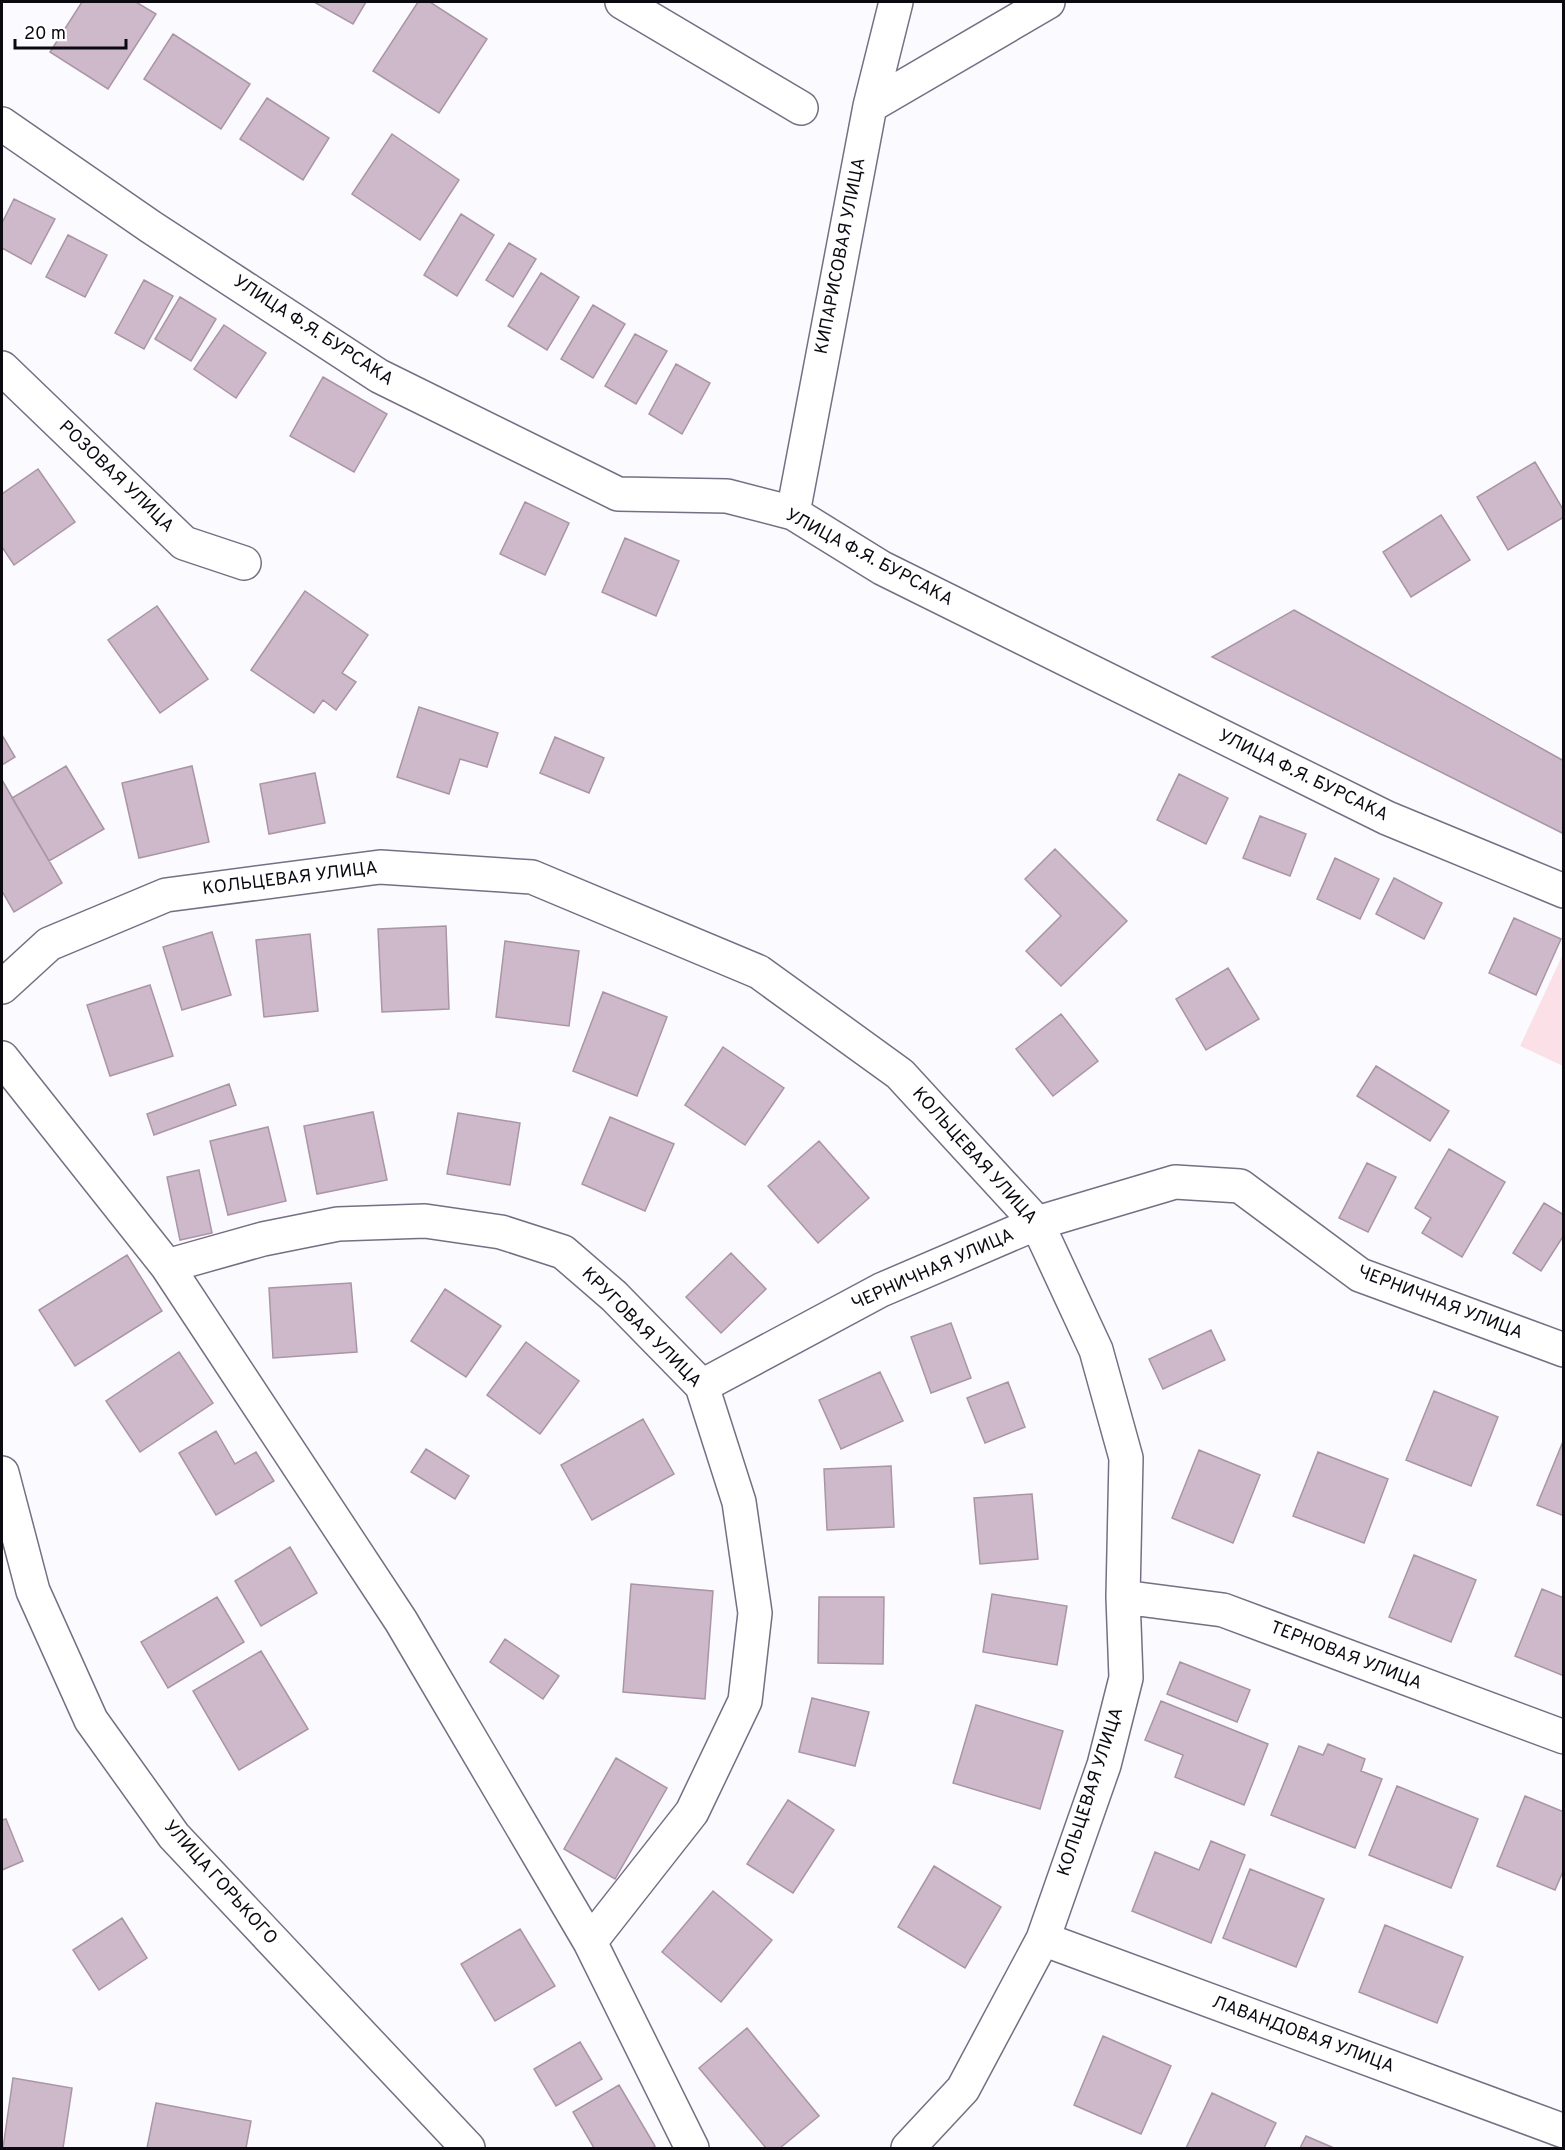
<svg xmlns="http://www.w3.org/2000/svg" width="1565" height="2150" font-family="Overpass,sans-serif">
<rect width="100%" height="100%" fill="#fbfaff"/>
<path fill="#fbe1e7" d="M1563,954V1066L1520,1046Z"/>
<path fill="#ceb9ca" stroke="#a995a6" stroke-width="1.5" d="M82,2H136L156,14L108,89L50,52Z
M314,2H366L353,24Z
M418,2H430L487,39L439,113L373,71Z
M173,34L250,84L221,129L144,79Z
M267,98L329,138L303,180L240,139Z
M392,134L459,180L420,240L352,194Z
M14,199L55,219L31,264L2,248V223Z
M461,214L494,235L457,296L424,275Z
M68,235L107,255L85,297L46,277Z
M509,243L536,259L513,297L486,280Z
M541,273L579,297L547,350L508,326Z
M144,280L173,296L144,349L115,333Z
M180,297L216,319L191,361L155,339Z
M593,305L625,324L593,378L561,359Z
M224,325L266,353L236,398L194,369Z
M635,334L667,351L636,404L605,386Z
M676,364L710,383L682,434L649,414Z
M323,377L387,414L354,472L290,436Z
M1535,462L1564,511V517L1508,550L1477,497Z
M38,469L75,522L14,565L2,547V494Z
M525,502L569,523L545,575L500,554Z
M1441,515L1470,560L1411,597L1383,552Z
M625,538L679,561L656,616L602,592Z
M305,591L368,635L342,673L356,682L336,710L323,700L314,713L251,670Z
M157,606L208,679L160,713L108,640Z
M1294,610L1564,761V834L1212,657Z
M419,707L498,733L487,767L460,759L449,794L397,777Z
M2,735L15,757L2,765Z
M555,737L604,758L589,793L540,773Z
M66,766L104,829L49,861L12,798Z
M192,766L209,842L139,858L122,783Z
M315,773L325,823L269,834L260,784Z
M1179,774L1228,798L1206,844L1157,820Z
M2,780L62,883L14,912L2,891Z
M1260,816L1306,834L1290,876L1243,858Z
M1055,849L1127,921L1061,986L1026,951L1061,916L1025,879Z
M1335,858L1379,879L1360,919L1317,899Z
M1394,878L1442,903L1424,939L1376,914Z
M1514,918L1561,939L1536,995L1489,973Z
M446,926L449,1009L382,1012L378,929Z
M212,932L231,995L182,1010L163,947Z
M310,934L318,1011L264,1017L256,940Z
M505,941L579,951L569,1026L496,1017Z
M1228,968L1259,1019L1206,1050L1176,999Z
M150,985L173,1056L110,1076L87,1005Z
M603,992L667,1017L637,1096L573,1071Z
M1061,1014L1098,1061L1053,1096L1016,1049Z
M723,1047L784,1088L745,1145L685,1105Z
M1376,1066L1449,1111L1430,1141L1357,1096Z
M229,1084L236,1105L154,1135L147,1114Z
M373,1112L387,1180L317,1194L304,1126Z
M458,1113L520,1123L510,1185L447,1174Z
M610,1117L674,1144L645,1211L582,1184Z
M268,1127L286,1201L228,1215L210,1141Z
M819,1141L869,1198L818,1243L768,1186Z
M1449,1149L1505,1182L1462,1257L1422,1233L1431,1218L1415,1208Z
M1367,1163L1396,1177L1368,1232L1339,1218Z
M199,1170L212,1233L180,1240L167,1177Z
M1544,1203L1564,1215V1235L1541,1271L1513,1253Z
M731,1253L766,1289L721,1333L686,1297Z
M127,1255L162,1311L75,1366L39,1310Z
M351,1283L357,1352L273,1358L269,1288Z
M445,1289L501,1326L466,1377L411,1341Z
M951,1323L971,1378L931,1393L911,1337Z
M1211,1330L1225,1360L1163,1389L1149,1359Z
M526,1342L579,1381L540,1434L487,1395Z
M179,1352L213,1403L140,1452L106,1401Z
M880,1372L903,1421L841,1449L819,1400Z
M1008,1382L1025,1427L985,1443L967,1398Z
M1434,1391L1498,1417L1471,1486L1406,1460Z
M643,1419L674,1474L592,1520L561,1465Z
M216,1431L235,1464L256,1452L274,1481L216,1515L179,1453Z
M1564,1439V1516L1537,1505Z
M426,1449L469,1476L455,1499L411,1472Z
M1199,1450L1260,1475L1233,1543L1172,1518Z
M1318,1452L1388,1479L1364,1543L1293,1516Z
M891,1466L894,1527L827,1530L824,1469Z
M1032,1494L1038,1559L980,1564L974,1498Z
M290,1547L317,1593L261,1626L235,1581Z
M1414,1555L1476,1580L1451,1642L1389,1617Z
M631,1584L713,1591L705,1699L623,1692Z
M1542,1589L1564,1598V1676L1515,1656Z
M992,1594L1067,1606L1057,1665L983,1652Z
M217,1597L244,1642L168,1688L141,1642Z
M819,1597H884L883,1664L818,1663Z
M505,1639L559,1676L543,1699L490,1662Z
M261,1651L308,1729L239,1770L193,1691Z
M1180,1662L1250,1690L1237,1722L1167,1694Z
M812,1698L869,1712L855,1766L799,1752Z
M1161,1701L1268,1744L1244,1805L1175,1777L1183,1755L1145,1740Z
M976,1705L1063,1731L1040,1809L953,1783Z
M1328,1744L1365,1759L1361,1771L1382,1779L1355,1848L1271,1815L1299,1746L1323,1755Z
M616,1758L667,1788L615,1879L564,1849Z
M1397,1786L1478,1819L1451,1888L1369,1855Z
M1525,1796L1564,1812V1869L1555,1890L1497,1866Z
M788,1800L834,1830L793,1893L747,1864Z
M6,1819L23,1861L2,1870V1820Z
M1211,1841L1245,1855L1211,1943L1132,1911L1155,1852L1199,1870Z
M934,1866L1001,1907L965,1968L898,1927Z
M1250,1869L1324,1899L1296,1967L1223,1938Z
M713,1891L772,1940L721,2002L662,1952Z
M122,1918L147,1958L99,1990L73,1950Z
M1385,1925L1463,1957L1437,2023L1359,1992Z
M520,1929L555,1986L495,2021L461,1964Z
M747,2028L819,2116L780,2148H766L699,2068Z
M1103,2036L1171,2066L1141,2134L1074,2105Z
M580,2042L602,2079L556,2106L534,2069Z
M13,2078L72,2088L63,2148H3Z
M619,2085L655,2146L652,2148H594L573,2112Z
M1212,2093L1276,2123L1264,2148H1186Z
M156,2103L251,2121L246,2148H147Z
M1306,2136L1334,2148H1300Z"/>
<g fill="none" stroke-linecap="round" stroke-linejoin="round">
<defs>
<path id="minor" d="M622,2L801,108
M870,106L1048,2
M2,124L151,227L379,376L618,494L727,496L793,513L882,568L1387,818L1564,891
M2,368L184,543L244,563
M793,513L870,106L896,2
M2,987L49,944L166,895L380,867L532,877L759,972L900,1074L1037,1223L1096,1350L1126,1458L1123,1597L1126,1678L1104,1765L1043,1939L963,2089L908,2148
M2,1058L167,1266L401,1621L590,1942L692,2148
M167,1266L263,1239L338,1224L425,1221L501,1232L563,1252L614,1296L702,1386L739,1502L755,1613L745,1701L692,1812L590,1942
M702,1386L881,1290L1037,1223L1175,1182L1240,1186L1360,1275L1564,1350
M1123,1597L1223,1610L1564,1737
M1043,1939L1564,2131"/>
<path id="major" d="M2,1473L33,1591L91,1720L174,1836L468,2148"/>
</defs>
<use href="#minor" stroke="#766e83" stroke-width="36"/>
<use href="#major" stroke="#766e83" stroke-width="36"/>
<use href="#minor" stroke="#fff" stroke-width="33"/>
<use href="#major" stroke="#fff" stroke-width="33"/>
</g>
<g text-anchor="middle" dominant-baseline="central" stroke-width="5" stroke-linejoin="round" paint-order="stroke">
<g font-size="18" fill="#0c0a11" stroke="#fff">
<text transform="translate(841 256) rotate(-79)">КИПАРИСОВАЯ УЛИЦА</text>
<text transform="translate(313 331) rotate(33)">УЛИЦА Ф.Я. БУРСАКА</text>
<text transform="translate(116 477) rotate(44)">РОЗОВАЯ УЛИЦА</text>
<text transform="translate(869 558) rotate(28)">УЛИЦА Ф.Я. БУРСАКА</text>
<text transform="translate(1303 776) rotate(26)">УЛИЦА Ф.Я. БУРСАКА</text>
<text transform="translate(290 879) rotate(-7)">КОЛЬЦЕВАЯ УЛИЦА</text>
<text transform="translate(974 1156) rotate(48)">КОЛЬЦЕВАЯ УЛИЦА</text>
<text transform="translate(933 1270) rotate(-24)">ЧЕРНИЧНАЯ УЛИЦА</text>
<text transform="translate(1440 1303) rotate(21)">ЧЕРНИЧНАЯ УЛИЦА</text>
<text transform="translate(641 1328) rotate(45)">КРУГОВАЯ УЛИЦА</text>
<text transform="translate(1346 1656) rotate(21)">ТЕРНОВАЯ УЛИЦА</text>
<text transform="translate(1091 1792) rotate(-72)">КОЛЬЦЕВАЯ УЛИЦА</text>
<text transform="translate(220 1883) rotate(48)">УЛИЦА ГОРЬКОГО</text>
<text transform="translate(1303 2035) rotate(20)">ЛАВАНДОВАЯ УЛИЦА</text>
</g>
</g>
<rect width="1565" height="2150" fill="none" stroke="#0c0a11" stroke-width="6"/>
<path d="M15 39v9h111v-9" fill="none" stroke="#0c0a11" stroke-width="3"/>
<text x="24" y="39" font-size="18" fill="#0c0a11" stroke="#ffffff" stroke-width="4.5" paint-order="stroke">20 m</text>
</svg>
